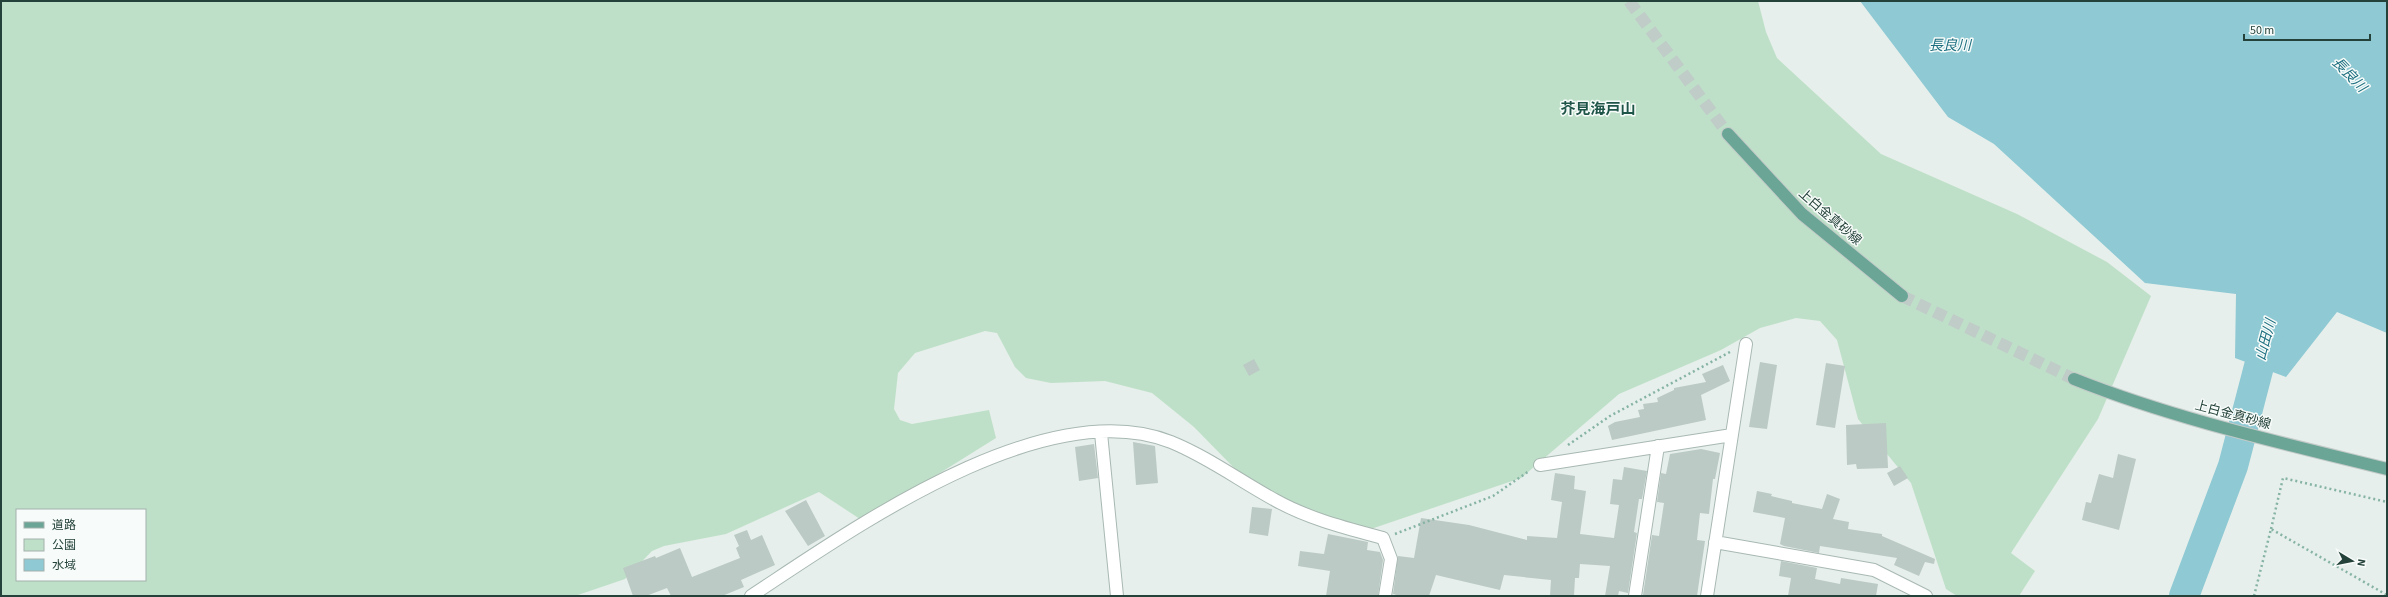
<svg xmlns="http://www.w3.org/2000/svg" width="2388" height="597" font-family="'Source Sans 3','Noto Sans JP',sans-serif">
<rect width="100%" height="100%" fill="#e6efeb"/>
<path fill="#bfe0c8" fill-rule="evenodd" d="M1,1H1758L1766,32L1777,58L1881,154L2017,214L2107,262L2151,296L2098,419L2011,553L2035,571L2019,596H1957L1946,589L1911,483L1858,419L1837,340L1820,321L1796,318L1760,328L1721,350L1619,394L1521,478L1371,529L1309,519L1241,475L1194,427L1152,393L1105,381L1051,383L1026,378L1015,367L997,333L985,331L915,353L898,373L894,409L900,420L912,424L989,410L996,438L863,521L819,492L726,534L664,546L652,551L625,579L575,596H1ZM17,510H145V580H17Z"/>
<path fill="#8ec9d4" d="M1860,1H2387V333L2337,312L2286,377L2235,358L2236,294L2145,283L1994,144L1948,117Z"/>
<g fill="none" stroke-linecap="round" stroke-linejoin="round">
<path stroke="#8ec9d4" stroke-width="30" d="M2184,596L2233,466L2269,328"/>
</g>
<path fill="#bbcac4" d="M1254,359L1260,370L1249,376L1243,365Z
M1760,362L1777,365L1767,429L1749,427Z
M1826,363L1845,366L1835,428L1816,425Z
M1723,365L1730,381L1701,395L1706,420L1612,440L1608,426L1615,422L1640,417L1638,410L1644,409L1643,404L1658,402L1657,398L1674,390V388L1706,382L1702,374Z
M1886,423L1888,468L1857,469L1856,464L1847,465L1846,425Z
M1133,442L1155,446L1158,483L1136,485Z
M1094,444L1098,478L1079,481L1075,447Z
M1701,449L1720,453L1715,479H1713L1709,514L1700,513L1697,540L1705,541L1697,596L1643,595L1652,535L1659,536L1664,503L1657,502L1661,473L1666,474L1670,454Z
M2118,454L2136,459L2119,530L2082,520L2086,502L2091,503L2099,474L2113,478Z
M1900,466L1908,478L1894,486L1887,473Z
M1624,467L1647,471L1642,499H1639L1634,532L1637,533L1628,593L1619,591L1618,596H1605L1610,566L1580,564L1579,578H1575L1574,596H1550L1551,580L1504,575L1500,590L1436,575L1429,596H1400L1393,594L1398,556L1414,558L1421,518L1469,525L1527,540V536L1557,538L1562,502L1551,500L1555,473L1575,476L1574,489L1586,491L1580,534L1614,538L1619,505L1610,504L1613,479L1622,480Z
M1757,491L1772,494L1771,496L1792,501V503L1822,509L1827,494L1840,499L1833,519L1849,522L1848,529L1882,534V536L1935,559L1934,564L1925,562L1919,576L1894,565L1897,558L1820,546L1819,553L1784,546L1780,544L1785,518L1753,512Z
M806,500L825,536L808,546L785,511Z
M1252,507L1272,509L1268,536L1249,533Z
M747,530L751,540L762,535L775,565L741,580L744,587L722,596H671L667,588L646,596H633L623,568L655,556L656,558L680,548L692,577L740,558L736,548L739,546L734,535Z
M1328,534L1368,542L1367,550L1380,552L1383,560L1378,596H1326L1330,571L1298,566L1300,551L1324,554Z
M1781,561L1817,568L1815,579L1840,584L1841,578L1878,584L1876,596H1788L1791,578L1779,576Z"/>
<g fill="none" stroke-linecap="round" stroke-linejoin="round">
<path stroke="#bfccc8" stroke-width="12" stroke-dasharray="12 6" stroke-linecap="butt" d="M1629,1L1728,134
M1902,296L2074,379"/>
<defs>
<path id="minor" d="M1101,433L1117,596
M1540,465L1732,435
M1715,542L1874,570L1926,596
M751,596C853,529 1044,392 1171,442C1208,457 1240,481 1275,500C1309,519 1346,528 1383,538L1391,559L1385,596
M1635,596L1658,446
M1707,596L1746,344"/>
<path id="major" d="M1728,134L1802,214L1902,296
M2074,379C2174,419 2282,443 2387,469"/>
</defs>
<use href="#minor" stroke="#a8b8b2" stroke-width="14"/>
<use href="#major" stroke="#c2cac8" stroke-width="14"/>
<path stroke="#86b3a5" stroke-width="2.5" stroke-dasharray="2 3" stroke-linecap="butt" d="M1568,445L1610,416L1730,352
M2271,529L2283,478L2387,502
M1395,534L1493,496L1529,471
M2254,596L2271,529L2387,595"/>
<use href="#minor" stroke="#fff" stroke-width="12"/>
<use href="#major" stroke="#6aa596" stroke-width="12"/>
</g>
<g text-anchor="middle" dominant-baseline="central" stroke-width="3" stroke-linejoin="round" paint-order="stroke">
<g font-size="13" fill="#24423a" stroke="#f7fbf9">
<text transform="translate(1830 217) rotate(41)">上白金真砂線</text>
<text transform="translate(2233 415) rotate(15)">上白金真砂線</text>
</g>
<g font-size="14" font-style="italic" fill="#1c6f80" stroke="#f7fbf9">
<text x="1950" y="46">長良川</text>
<text transform="translate(2349 75) rotate(46)">長良川</text>
<text transform="translate(2266 340) rotate(-75)">山田川</text>
</g>
<g font-size="15" font-weight="bold" fill="#1f5548" stroke="#f7fbf9">
<text x="1598" y="109">芥見海戸山</text>
</g>
</g>
<rect width="2388" height="597" fill="none" stroke="#24423a" stroke-width="4"/>
<rect x="16" y="509" width="130" height="72" fill="#f7fbf9" stroke="#a3b1ad"/>
<rect x="24" y="522" width="20" height="6" fill="#6aa596" stroke="#a3b1ad"/>
<text x="52" y="529" font-size="12" fill="#24423a">道路</text>
<rect x="24" y="539" width="20" height="12" fill="#bfe0c8" stroke="#a3b1ad"/>
<text x="52" y="549" font-size="12" fill="#24423a">公園</text>
<rect x="24" y="559" width="20" height="12" fill="#8ec9d4" stroke="#a3b1ad"/>
<text x="52" y="569" font-size="12" fill="#24423a">水域</text>
<g transform="translate(2352 561) rotate(100)" stroke="#f7fbf9" stroke-width="3" paint-order="stroke">
<path d="M0-3L7 15L0 10L-7 15Z" fill="#24423a"/>
<text y="-6" font-size="11" font-weight="bold" text-anchor="middle" fill="#24423a">N</text>
</g>
<path d="M2244 34v6h126v-6" fill="none" stroke="#24423a" stroke-width="2"/>
<text x="2250" y="34" font-size="12" fill="#24423a" stroke="#f7fbf9" stroke-width="3" paint-order="stroke">50 m</text>
</svg>
